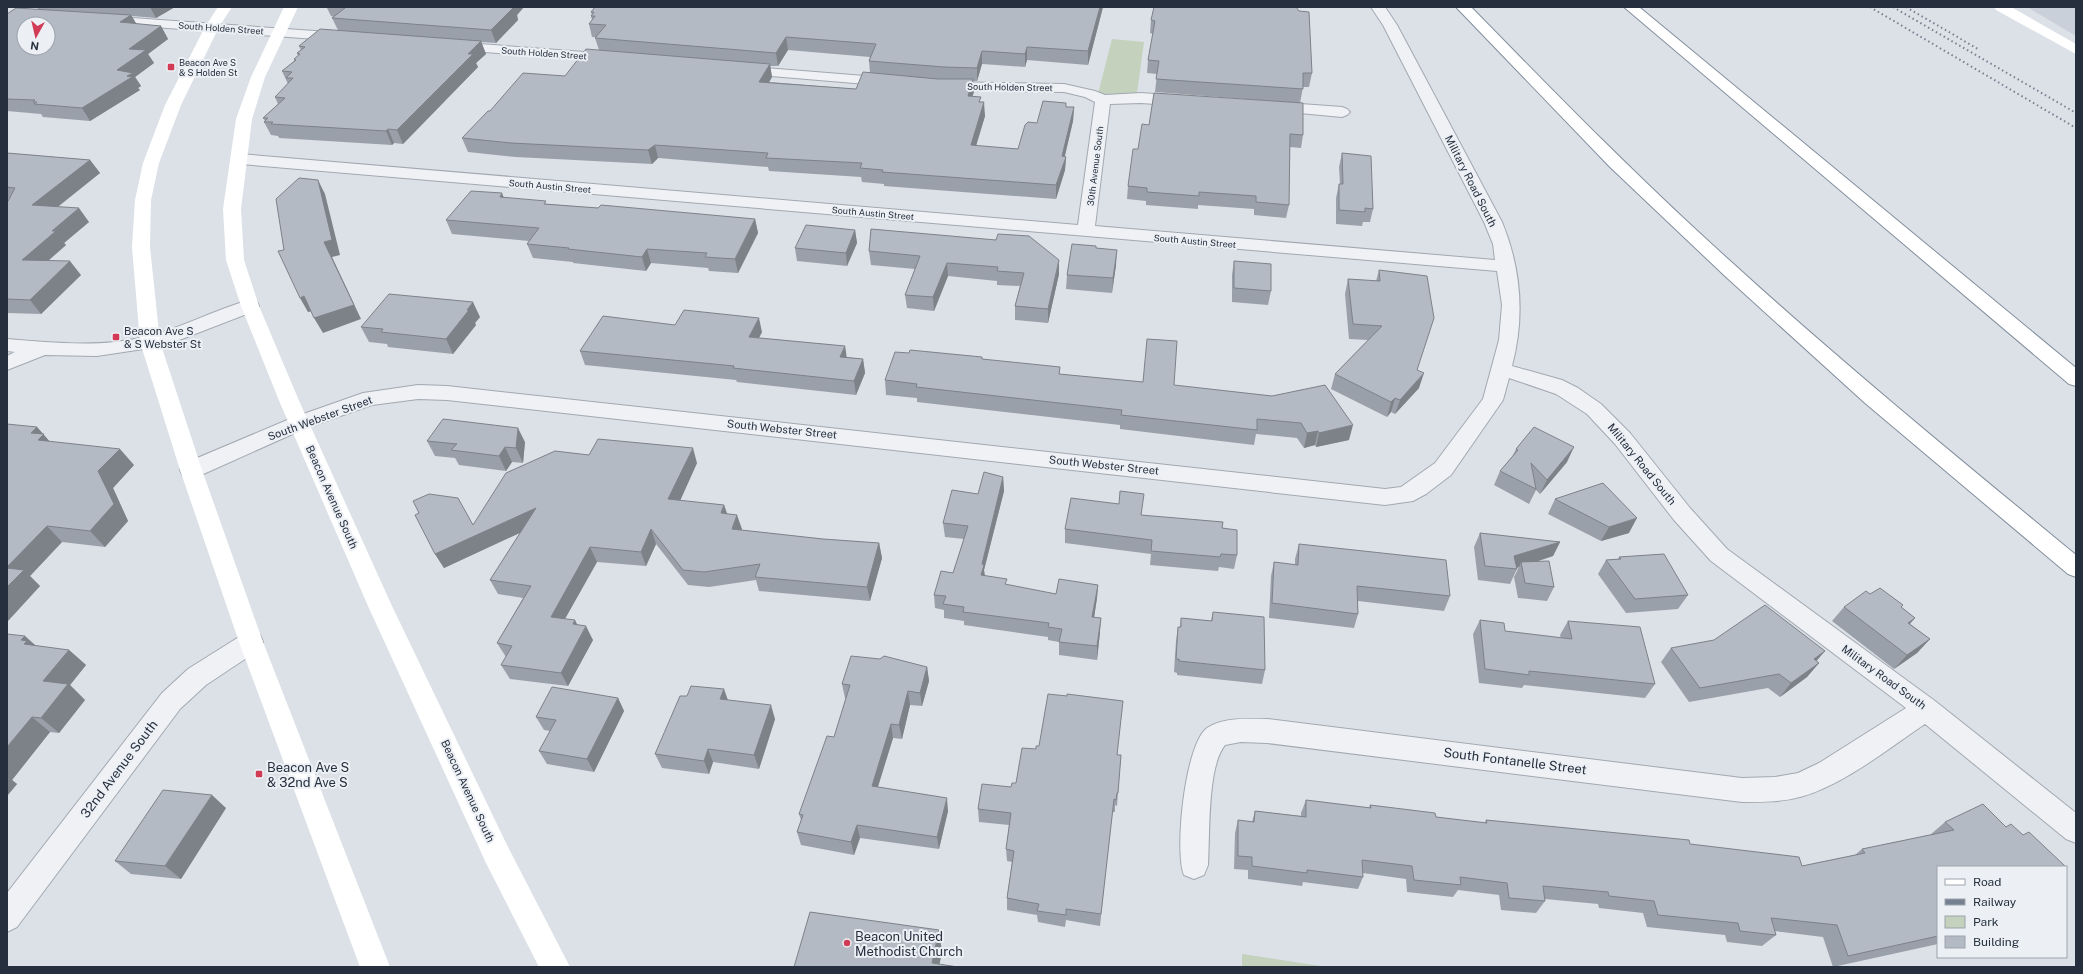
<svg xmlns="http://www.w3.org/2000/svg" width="2083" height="974" font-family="'Public Sans',sans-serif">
<rect width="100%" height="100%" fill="#dce1e7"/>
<path fill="#cad0d9" d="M2027,7H2076V36Z"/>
<path fill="#c3d1bd" d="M1112,39L1144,42L1137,93L1102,96L1098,94Z
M1242,954L1327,967H1242Z"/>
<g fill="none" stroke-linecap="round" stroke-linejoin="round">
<defs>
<path id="street" d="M1371,7H1385L1397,25L1502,222C1521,268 1525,317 1512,366L1562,380L1578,388L1601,404L1630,433L1690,508L1727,549L1935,701L2076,813V843L2066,839L1925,724C1889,748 1842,786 1800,797C1782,802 1761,802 1742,802L1267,743L1241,742L1225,745C1207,767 1210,835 1208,865L1204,875L1194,879L1184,875C1174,852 1185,744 1207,728C1224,717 1248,719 1267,719L1742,778L1775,777L1798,773L1819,763L1906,708L1711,561L1674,520L1615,444L1587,414L1556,394L1509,378L1503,400L1451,475L1426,494L1413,501L1385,505L447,400L418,399L372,405L306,428L199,476L191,478L183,476L180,470L183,464L292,418L363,393L418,385L447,386L1385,489L1401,487L1435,463L1483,399L1499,340L1502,305L1497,271L240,164L234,162L232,159L234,156L240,154L1078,225L1095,102L1085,97L1064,92L944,90L939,89L937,86L939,83L944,82L1064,84L1095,91L1105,95L1141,93L1183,96L1188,98L1191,101L1188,104L1183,106L1141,103L1110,104L1095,226L1495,260L1493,244L1484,222L1383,25Z
M104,16L343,33L348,34L350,37L348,40L343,41L99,23L97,20L99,17Z
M453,42L611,54L616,55L618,58L616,61L611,62L448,49L446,46L448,43Z
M741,66L890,78L895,79L897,82L895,85L890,86L736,73L734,70L736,67Z
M1273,102L1342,107L1347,109L1350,112L1347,115L1342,117L1268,110L1265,107L1268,104Z
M250,300L257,302L259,306L257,310L182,339L150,348L97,356L45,355L7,370V356L15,352L7,351V339C54,343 103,348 149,336C184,327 216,309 250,300Z
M251,632L260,635L263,642L260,649L206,685L180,709L17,927L7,932V893L162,693L188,669L242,635Z"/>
<path id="highway" d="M1456,7H1471C1558,96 1645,185 1738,268C1847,367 1962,461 2076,555V577L2068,574L1865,403L1725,276L1610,167Z
M1624,7H1639L2076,368V386L2069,384Z"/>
</defs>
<use href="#street" stroke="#a2a8b1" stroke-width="2"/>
<use href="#highway" stroke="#838f9e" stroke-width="2"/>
<use href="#street" fill="#eff1f5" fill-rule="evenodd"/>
<path fill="#fff" fill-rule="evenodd" d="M218,7H232L219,27L181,105L159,163L151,200L150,247L160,342L202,470L263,642L390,967H360L239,642L180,470L140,342L132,247L135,200L143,163L165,105L205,27Z
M284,7H298L265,77L252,119L241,209L244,260L259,306L300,403L392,606L506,843L570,967H539L486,863L368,606L280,403L241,306L226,260L223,209L236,119L251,77Z
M1994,7H2011L2076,44V54L1996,10Z"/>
<use href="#highway" fill="#fff" fill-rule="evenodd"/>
<path stroke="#758191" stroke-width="2" stroke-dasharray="1.5 3" stroke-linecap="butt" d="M1870,7L2076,128
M1893,7L2076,113
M1906,7L1978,49"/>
</g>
<path fill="#9aa0a9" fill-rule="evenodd" d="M37,7H175L156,18L132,16L136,24L161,26L168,39L148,54L154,63L135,77L141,86L138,88L140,90L90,121L43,117L41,114L7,111V14L38,9Z
M320,7H524L517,15L518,20L496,43L481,42L486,54L476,63L478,67L403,144L394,143L392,145L279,138L278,136L271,135L264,122L265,121L263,118L278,104L275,97L288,84L282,71L294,61V59L298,56L297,53L301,50L299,46L338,30L332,18L334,17L331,16L327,8Z
M1103,7L1088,65L1027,60L1025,67L982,64L977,81H973L974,92L972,96L981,102L985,116L976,146L1018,149L1037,123L1066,103V107H1074L1073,121L1065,156L1066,157L1065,170L1056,199L884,186V184L862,182L861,177L769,171L768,167L658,158L652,164L516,157L468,152L462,138L490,111L565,76L599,50L595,38L596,37H592L589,24L592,20L591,16L592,15L591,12ZM788,50L870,57L869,61L870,73L856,89L769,82L772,77L770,66H778Z
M1154,7L1312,73L1309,87H1303L1300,103L1155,92L1157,74L1147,73L1148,60L1153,34L1150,33L1151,20Z
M1154,93L1303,135L1301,148L1290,147L1289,205L1286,218L1254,215V209L1198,205V209L1146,205V201L1127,199L1128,186L1138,149L1149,125Z
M7,153L90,160L100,173L58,207L89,222L64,243L66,245L49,260L81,275L41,314L7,313V203L9,200L7,197Z
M1342,153L1373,209L1370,222H1363L1362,226L1336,224V198L1339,184H1340L1339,167Z
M504,197L548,204L598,208L755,219L758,233L738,273L709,271L708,268L651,263L646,271L573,263V262L533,258L527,244L529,241L452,234L446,220Z
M871,229L1059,274L1048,323L1015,320V306L1020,286L997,285V281L948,276L934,311L907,308L905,295L915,269L871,265L869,251Z
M855,230L857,243L847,266L797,261L795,248Z
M1096,246V248L1116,265L1112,293L1066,289L1067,275Z
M1234,261L1271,291L1268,305L1232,302V275Z
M1379,270L1417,370L1419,388L1395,414L1391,412L1387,417L1331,389L1335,374L1368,340L1349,339L1345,294L1348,279L1376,281Z
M480,317L475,323L476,325L453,354L388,347L387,344L369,342L361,327Z
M675,325L762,332L759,338L845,346L846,357L863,359L865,373L856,395L737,382L736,380L585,365L580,351Z
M909,353L983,359L1060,374L1272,396L1349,440L1316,447L1315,445L1304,448L1297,438L1256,434L1254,445L1120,429V425L917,402V398L886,395L885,380Z
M37,427L49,441L134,465L113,488L128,521L105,547L62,542L30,576L40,586L7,622Z
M427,441L525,442L523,463L512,462L506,471L459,465L455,458L435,456Z
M1516,449L1567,462L1540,494L1536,490L1529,504L1494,485L1500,471L1512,457Z
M589,455L697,463L680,501L724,505L727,514L742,530L823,539L879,543L882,558L870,601L759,591L756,580L709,587L688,585L656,544L646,566L597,562L565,619L577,625L593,640L568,686L510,679L501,665L506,657L497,643L523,598L498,594L490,580L520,533L444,568L435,554L473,525Z
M1003,477L1004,491L984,570L985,576L1007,585L1056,594L1098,585L1097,598L1094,617L1100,632L1097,660L1059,655V642L1048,640V637L964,625V621L944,618V610L935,608L934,595L953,573L964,539L945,537L943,523L978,494Z
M1555,499L1629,533L1601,541L1548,514Z
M1142,515L1222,528L1237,555L1234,569L1219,567L1218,571L1150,565L1151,554L1065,543V529Z
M1480,533L1560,542L1553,556L1536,562L1554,587L1547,601L1518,598L1514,577L1519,567L1517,568V569L1510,584L1478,580L1474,547Z
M1299,544L1450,596L1444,611L1358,601V614L1354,628L1269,618L1271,576L1274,562L1295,565V559Z
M1619,557L1688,595L1678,609L1626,613L1598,574L1606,560L1618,559Z
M1870,594L1903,605L1901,607L1915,618L1910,624L1930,639L1917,653L1894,669L1832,621L1844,607Z
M1213,612L1265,670L1262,684L1177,675V673L1174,672L1176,641L1178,627H1180L1181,618L1211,621Z
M1480,620L1505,631L1561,638L1560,635L1568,621L1655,684L1645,698L1524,685L1522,688L1479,683L1473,634Z
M36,646L69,650L86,665L70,685L85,700L59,733L50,732L12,780L17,784L7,796Z
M1671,648L1825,651L1816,661L1819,663L1807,677L1780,697L1768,688L1689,702L1661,662Z
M927,667L929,681L922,706L910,705L902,739L893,738L878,787L948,811L939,849L860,838L854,855L801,845L797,832L801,820L799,814L834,737L846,698H845L842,684Z
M618,698L624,711L594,772L547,764L539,751L550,731L544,730L536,717Z
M728,700L775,719L759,769L713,762L709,774L662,768L655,754Z
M1036,749L1121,755L1117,806L1115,805V812H1112L1100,926L1066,920L1065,927L1038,922L1037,915L1007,910V898L1012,862L1007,861L1006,849L1009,825L979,822L978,809L1011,787L1016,783Z
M1306,800L1369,808L1370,805L1436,817L1485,823L1486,820L1690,844L1802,866L1855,855L1862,849L1930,835L1945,822L2006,827L2023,835L2066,867H1938V944L1833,967L1823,937L1775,931L1776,935L1762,946L1727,942L1725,935L1647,927L1643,913L1599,908L1598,904L1545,899V901L1536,913L1501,910L1499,895L1458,890L1453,897L1407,892L1406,879L1363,873V877L1358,889L1303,882L1302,886L1248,879V870L1234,869L1235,833L1238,820L1252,822L1255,811L1301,816V813Z
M226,808L181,879L131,874L115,861Z"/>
<path fill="#7d8289" d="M150,7H175L156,18Z
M508,7H524L517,15L518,20L496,43L491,30Z
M1100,7H1103L1088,65V51Z
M131,15L139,28L120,22Z
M161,26L168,39L148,54L154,63L135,77L141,86L138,88L140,90L90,121L82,108L117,70L129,49Z
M786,37L788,50L778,66L776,53Z
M481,41L486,54L476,63L478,67L403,144L397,130Z
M1027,47V60L1025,67V54Z
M982,51V64L977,81V68Z
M770,64L772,77L762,95L759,82Z
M973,79L974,92L968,109V96Z
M984,102L985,116L972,159L971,145Z
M1074,107L1073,121L1063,163L1066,157L1065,170L1056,199V185L1062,156Z
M388,129L394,143L392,145L386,131Z
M655,145L658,158L652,164L648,150Z
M90,160L100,173L42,219L32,205Z
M318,180L325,194L340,255L332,257L361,319L323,333L314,318L324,242Z
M502,193L508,208L500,197Z
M79,208L89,222L64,243L66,245L33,274L22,260L52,231Z
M755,219L758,233L738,273L735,259Z
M855,230L857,243L847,266L846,253Z
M647,249L651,263L646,271L642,257Z
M1117,250L1116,265L1112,293L1113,278Z
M1059,260V274L1048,323V309Z
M70,261L81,275L41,314L30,300Z
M947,263L948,276L934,311L933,297Z
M304,296L313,311L308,312L300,298Z
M473,302L480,317L475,323L476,325L453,354L446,339Z
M759,318L762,332L752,351L749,337Z
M845,346L847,359L840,357Z
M863,359L865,373L856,395L854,381Z
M1424,373L1419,388L1395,414L1400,400Z
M1395,398L1391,412L1387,417L1391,402Z
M1353,425L1349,440L1316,447L1319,433Z
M37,427L58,451L53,456L31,433Z
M518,428L525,442L523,463L516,448Z
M1318,431L1315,445L1304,448L1307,433Z
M505,447L512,462L506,471L499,456Z
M1574,447L1567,462L1540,494L1547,480Z
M693,448L697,463L674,514L668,499Z
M120,449L134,465L113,488L128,521L105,547L90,531L98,471Z
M1003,477L1004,491L984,570L985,579L981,575L982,564Z
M724,505L729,519L721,513Z
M536,508L543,522L444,568L435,554Z
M737,515L742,529L736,543L732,529Z
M1637,518L1629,533L1601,541L1609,527Z
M47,526L62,542L30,576L40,586L7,622V567Z
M651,529L656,544L646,566L641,552Z
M1560,542L1553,556L1522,566L1521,562L1519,567L1513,569L1514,556Z
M879,543L882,558L870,601L867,587Z
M590,547L597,562L558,631L551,617Z
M1098,585L1097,598L1092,631V617Z
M1101,618L1100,632L1097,660V646Z
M1915,618L1902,632L1908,623Z
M575,620L582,634L586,626L593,640L568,686L561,673L573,624Z
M25,636L43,652L24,644L21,640Z
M1930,639L1917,653L1894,669L1907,655Z
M69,650L86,665L70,685L85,700L59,733L41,718L43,681Z
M1825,651L1813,665L1814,659Z
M1819,663L1807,677L1780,697L1791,683Z
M927,667L929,681L922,706L920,693Z
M724,689L729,703L720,699Z
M908,691L910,705L902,739L899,725Z
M618,698L624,711L594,772L587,759Z
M771,705L775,719L759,769L754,755Z
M32,717L50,732L12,780L17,784L7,796V747Z
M891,724L893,738L874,799L872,786Z
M708,749L713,762L709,774L704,761Z
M212,795L226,808L181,879L165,866Z
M947,798L948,811L939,849L937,837Z
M857,825L860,838L854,855L851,842Z
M939,930L942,952L939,967L932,963Z"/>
<path fill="#b3bac4" stroke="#7d8289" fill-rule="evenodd" d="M337,7H514L491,30L332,18L345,8Z
M595,7H1100L1088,51L1027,47L1025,54L982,51L977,68L944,67L869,61L876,44L786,37L776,53L595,38L606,25L589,24L595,16H591L594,12H591Z
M1154,7H1296L1299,11L1309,12L1312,73H1303V89L1156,79L1159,61L1148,60L1155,21L1151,20Z
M16,8L131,15L120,22L161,26L129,49L146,50L117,70L133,73L127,76L132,77L82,108L34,104L37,102H33L35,100L7,99V14ZM24,24H48V48H24Z
M320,29L481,41L468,54H473L397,130L388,129L386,131L271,124L273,122H264L268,118H263L285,98L275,97L293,78H286L292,72L282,71L296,60L294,59L300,54L297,53L305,47L299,46Z
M586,49L770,64L759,82L856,89L863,72L938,79H973L968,96L981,97L979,102H984L971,145L1018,149L1025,125L1028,122L1037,123L1043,101L1066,103V107H1074L1062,156L1066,157L1056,185L882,172L883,170L860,168L862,163L766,158L768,153L655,145L648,150L511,143L462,138L488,111H490L523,73L565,76Z
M1154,93L1303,103V135L1290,134L1289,205L1256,202V196L1199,192V196L1147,192V188L1128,186L1133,149H1138L1142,124L1149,125Z
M7,153L90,160L32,205L79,208L52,231H56L22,260L70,261L30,300L7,299V203L15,188L7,187Z
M1342,153L1371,156L1373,209L1365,208V212L1339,210V184H1343Z
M299,178L318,180L332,240L324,242L354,305L314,318L304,296L300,298L278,251L284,250L276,199Z
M471,191L502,193L500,197L546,201L544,204L598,208L601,205L755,219L735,259L705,257L707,253L647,249L642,257L568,249L569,248L527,244L539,228L446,220Z
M806,225L855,230L846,253L795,248Z
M871,229L996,240L998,234L1029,236L1059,260L1048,309L1015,306L1024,273L997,271L998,267L947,263L933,297L905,295L920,256L869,251Z
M1072,244L1096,246V248L1117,250L1113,278L1067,275Z
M1234,261L1271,264V291L1234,288Z
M1379,270L1427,276L1434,318L1417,370L1424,373L1400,400L1395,398L1391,402L1335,374L1382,326L1353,324L1348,279L1380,281Z
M389,294L473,302L467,310H469L446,339L381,332L383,329L361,327Z
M684,310L759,318L749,337L845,346L840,357L863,359L854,381L733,368L734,366L580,351L603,316L675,325Z
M1147,339L1177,341L1174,385L1272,396L1325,385L1353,425L1319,433L1318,431L1307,433L1301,423L1257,419V430L1121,415L1122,410L916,387L917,384L885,380L895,352L909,353L910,350L982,357V359L1060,367L1059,374L1143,382Z
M443,419L518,428L516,448L505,447L499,456L451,450L457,444L427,441Z
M7,424L37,427L31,433L44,434L38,440L120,449L98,471L114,504L90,531L47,526L7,567Z
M1534,427L1574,447L1547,480L1531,463L1536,489L1500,471L1518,450L1516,449Z
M598,439L693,448L668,499L724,505L721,513L737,515L732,529L823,539L879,543L867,587L755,577L760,564L704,572L683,570L651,529L641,552L590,547L551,617L575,620L573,624L586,626L561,673L501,665L512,646L497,643L531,586L490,580L536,508L435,554L415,515L419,513L413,501L429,494L458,498L473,525L506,473L555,451L589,455Z
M984,472L1003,477L982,564L984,565L981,575L1007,579L1005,584L1056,594L1059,579L1098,585L1092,617L1101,618L1097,646L1059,642L1062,629L1048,627L1049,623L963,612L964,607L943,604L946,596L934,595L941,571L953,573L968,526L943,523L952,490L978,494Z
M1603,483L1637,518L1609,527L1555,499Z
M1120,491L1144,494L1141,515L1223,522L1222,528L1237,530V555L1221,554L1220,557L1151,551L1152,540L1065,529L1071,498L1119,504Z
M1480,533L1560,542L1514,556L1517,569L1485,566Z
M1299,544L1446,560L1450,596L1357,586L1358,614L1272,603L1274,562L1298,565Z
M1664,554L1688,595L1635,599L1606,560L1621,559L1619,557Z
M1549,561L1554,587L1525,583L1521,562Z
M7,568L24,570L7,587Z
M1880,588L1903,605L1901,607L1915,618L1908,623L1930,639L1907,655L1844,607L1866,591L1870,594Z
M1765,605L1825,651L1814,659L1819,663L1791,683L1779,674L1700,688L1671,648L1714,640Z
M1213,612L1264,617L1265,670L1179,661V659H1176L1178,627H1181V618L1212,621Z
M1480,620L1504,623L1505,631L1572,639L1568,621L1640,627L1655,684L1529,671V675L1485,669Z
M7,634L25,636L21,640L27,641L24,644L69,650L43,681L68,684L41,718L32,717L7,747Z
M851,656L880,659L884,656L927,667L920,693L908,691L899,725L891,724L872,786L947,798L937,837L857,825L851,842L797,832L803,815L799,814L827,736L834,737L850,685L842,684Z
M691,686L724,689L720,699L771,705L754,755L708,749L704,761L655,754L680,696H687Z
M552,687L618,698L587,759L539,751L556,720L536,717Z
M1048,694L1067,696V694L1123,701L1117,755H1121L1118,793H1117L1116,800L1114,799L1101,914L1066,909V915L1037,911L1039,904L1007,898L1014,851L1006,849L1011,813L978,809L982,784L1011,787L1012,783H1016L1022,748L1036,749V746H1039Z
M163,790L212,795L165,866L115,861Z
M1306,800L1371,808L1370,805L1435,813L1436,817L1487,823L1486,820L1689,840L1690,844L1799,857L1802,866L1865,853L1862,849L1954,830L1945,822L1983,804L2006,827L2011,824L2023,835L2029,832L2066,867H1938V936L1848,956L1837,925L1771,918L1776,935L1740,931L1738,923L1658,915L1654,901L1609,896L1608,892L1543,886L1545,901L1509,898L1507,883L1460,877L1461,885L1414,880L1412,866L1362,860L1363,877L1307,870V873L1252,866V857L1238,856V820L1254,822L1255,811L1306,817Z
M810,912L939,930L932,963L958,967H794Z"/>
<g fill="#d23b56" stroke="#ecf0f5" stroke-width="1.5">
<rect x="167" y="63" width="8" height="8" rx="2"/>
<rect x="112" y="333" width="8" height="8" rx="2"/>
<rect x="255" y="770" width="8" height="8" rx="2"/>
<circle cx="847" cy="943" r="4"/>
</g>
<g text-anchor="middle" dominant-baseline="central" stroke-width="4" stroke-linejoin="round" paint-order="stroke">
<g font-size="9" fill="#262f3e" stroke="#ecf0f5">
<text transform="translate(221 28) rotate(4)">South Holden Street</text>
<text transform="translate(544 53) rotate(4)">South Holden Street</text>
<text transform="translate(1010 87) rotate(1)">South Holden Street</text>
<text transform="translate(1095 166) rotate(-83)">30th Avenue South</text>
<text transform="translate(550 186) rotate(5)">South Austin Street</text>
<text transform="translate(873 213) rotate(5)">South Austin Street</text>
<text transform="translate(1195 241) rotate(5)">South Austin Street</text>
</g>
<g font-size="9" fill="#262f3e" stroke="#ecf0f5" text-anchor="start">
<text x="179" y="62">Beacon Ave S<tspan x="179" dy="10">&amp; S Holden St</tspan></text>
</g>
<g font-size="11" fill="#262f3e" stroke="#ecf0f5">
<text transform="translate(1471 181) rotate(63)">Military Road South</text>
<text transform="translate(320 418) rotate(-20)">South Webster Street</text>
<text transform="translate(782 429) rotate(6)">South Webster Street</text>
<text transform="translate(1642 464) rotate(51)">Military Road South</text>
<text transform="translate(1104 465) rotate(6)">South Webster Street</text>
<text transform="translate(332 497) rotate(66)">Beacon Avenue South</text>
<text transform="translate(1884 677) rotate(36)">Military Road South</text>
<text transform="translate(468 791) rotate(65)">Beacon Avenue South</text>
</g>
<g font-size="11" fill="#262f3e" stroke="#ecf0f5" text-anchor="start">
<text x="124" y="331">Beacon Ave S<tspan x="124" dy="13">&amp; S Webster St</tspan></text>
</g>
<g font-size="13" fill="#262f3e" stroke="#ecf0f5">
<text transform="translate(1515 761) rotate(7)">South Fontanelle Street</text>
<text transform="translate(119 769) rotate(-53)">32nd Avenue South</text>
</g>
<g font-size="13" fill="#262f3e" stroke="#ecf0f5" text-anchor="start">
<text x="267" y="767">Beacon Ave S<tspan x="267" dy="15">&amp; 32nd Ave S</tspan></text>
<text x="855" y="936">Beacon United<tspan x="855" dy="15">Methodist Church</tspan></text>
</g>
</g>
<rect width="2083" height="974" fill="none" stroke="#262f3e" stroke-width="16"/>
<rect x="1937" y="866" width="130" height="92" fill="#ecf0f5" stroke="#9da3ac"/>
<rect x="1945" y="879" width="20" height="6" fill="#ffffff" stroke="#9da3ac"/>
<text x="1973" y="886" font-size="12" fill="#262f3e">Road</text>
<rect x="1945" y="899" width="20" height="6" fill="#758191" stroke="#9da3ac"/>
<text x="1973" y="906" font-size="12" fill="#262f3e">Railway</text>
<rect x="1945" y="916" width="20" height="12" fill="#c3d1bd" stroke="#9da3ac"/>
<text x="1973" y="926" font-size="12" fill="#262f3e">Park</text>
<rect x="1945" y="936" width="20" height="12" fill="#b3bac4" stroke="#9da3ac"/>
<text x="1973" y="946" font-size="12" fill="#262f3e">Building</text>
<g transform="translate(36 36) rotate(188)"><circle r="19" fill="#ecf0f5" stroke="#9da3ac"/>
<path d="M0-3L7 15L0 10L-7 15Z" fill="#d23b56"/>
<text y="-6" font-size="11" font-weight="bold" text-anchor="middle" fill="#262f3e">N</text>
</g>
</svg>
